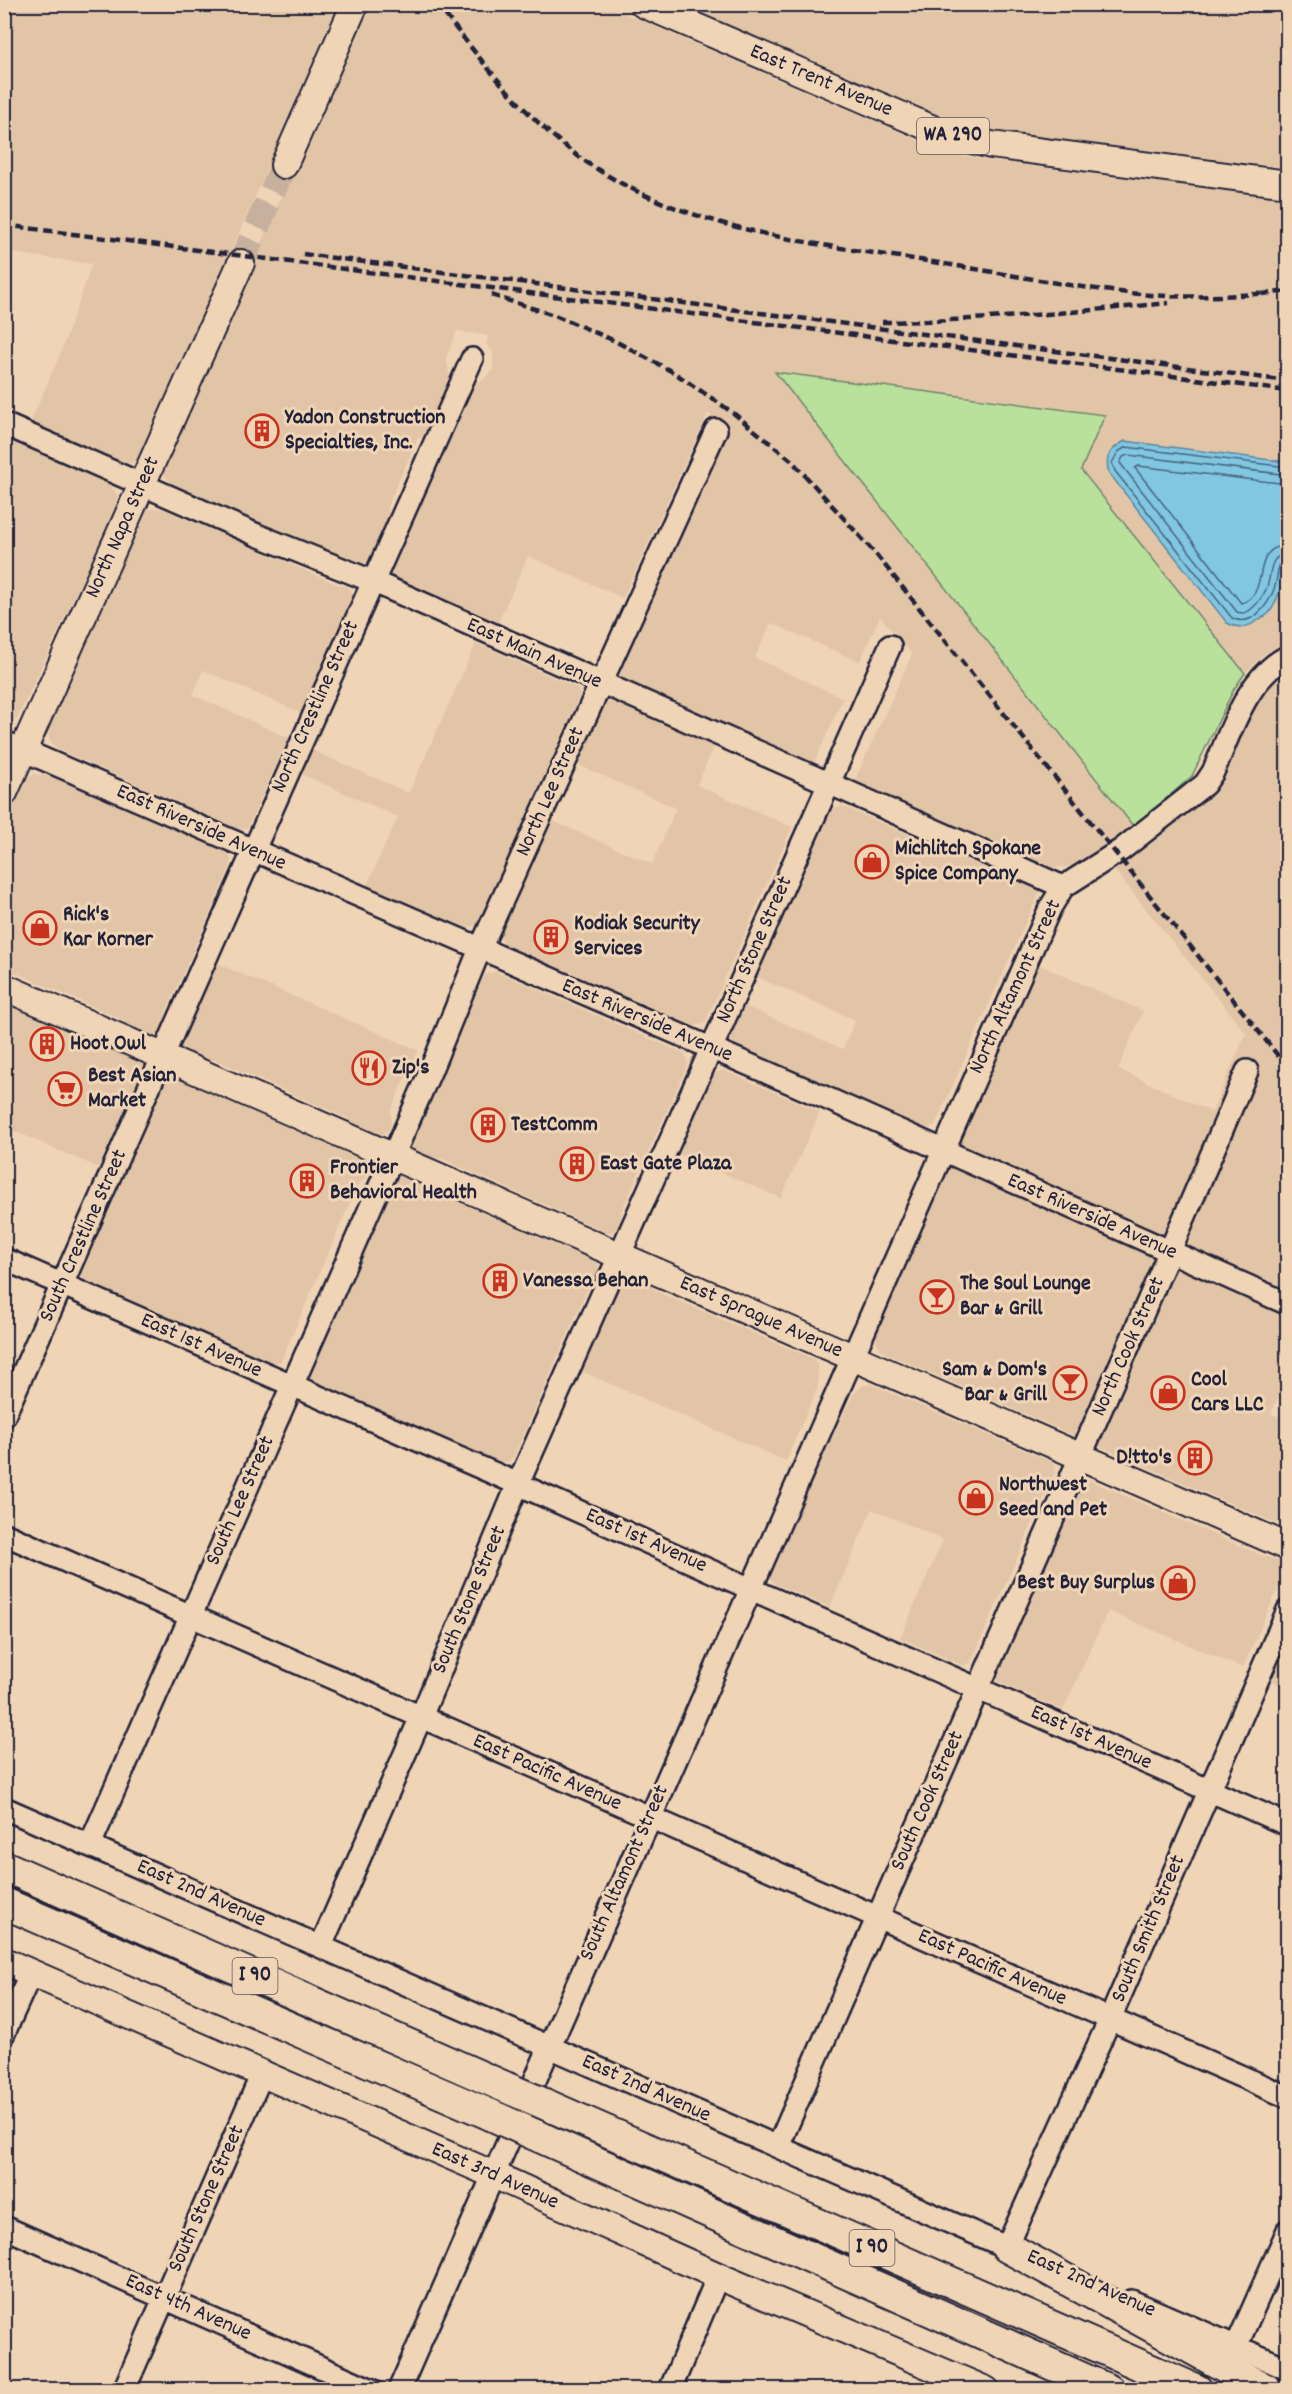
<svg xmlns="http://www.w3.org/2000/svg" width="1292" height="2394" font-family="Dekko,sans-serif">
<rect width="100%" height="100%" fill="#f0d4b6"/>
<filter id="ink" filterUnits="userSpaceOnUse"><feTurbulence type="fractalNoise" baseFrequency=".0167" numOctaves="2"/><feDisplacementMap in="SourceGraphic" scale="12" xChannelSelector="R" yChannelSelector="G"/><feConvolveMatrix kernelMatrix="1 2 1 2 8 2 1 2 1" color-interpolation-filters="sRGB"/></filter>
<g filter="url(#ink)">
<path fill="#e2c5a7" d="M5,5H341L138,458L133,463H124L30,423L61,352L92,264L5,252Z
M366,5H605L942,150L989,161L1287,199V641L1263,655L1245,673L1081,469L1105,415L775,372L1134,827L1080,865L1052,868L854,782L912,654L880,616L860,662L771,623L755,658L843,698L814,763L620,678L618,670L727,426L708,413L623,598L528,556L496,627L390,579L387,570L469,387L483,380L493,369V352L486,343L489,336L457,331L446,358L450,379L425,437L418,438L387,507L389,516L368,562L360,566L173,485L164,475V461Z
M676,5H1287V168L1003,132L960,123L929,113Z
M5,438L109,484L117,495V506L18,717L10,723H5Z
M161,508L339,585L346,586L352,591V598L301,713L203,670L193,695L289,738L247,828L240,830L59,750L49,740L48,726L139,517L148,509Z
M476,643L577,688L580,695L477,925L467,928L367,885L398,817L297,772L307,748L409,793Z
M1287,671L1288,1374L1271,1413L1287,1421V1528L887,1354L880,1349L876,1340L875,1329L1035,963L1143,1011L1118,1069L1212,1112L1246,1033L1111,866L1206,798L1223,772L1260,696Z
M613,702L714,746L697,785L792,827L705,1023L692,1027L503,944L500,934L551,820L652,864L676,808L576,764L601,707L606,703Z
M34,774L47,775L227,853L231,858V865L166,1012L163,1029L157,1035H148L133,1029L121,1019L5,968V827L25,780Z
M842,806L1040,891L935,1125L926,1129L733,1045L731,1035L745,1006L843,1049L855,1020L757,977L832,809Z
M216,963L418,1050L391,1110V1123L389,1130L383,1134L375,1135L360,1129L347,1118L215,1060L201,1059L187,1053L180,1045V1038L189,1024Z
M495,971L685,1054L688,1064L622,1210L619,1227L613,1232L606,1233L601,1231L595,1227L442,1159L429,1158L412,1151L407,1144L485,975Z
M4,1003L122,1054L135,1055L140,1058L144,1065L143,1074L135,1085L99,1168L5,1127Z
M723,1070L820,1112L781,1198L678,1154L712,1075Z
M174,1072L180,1075L187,1082L333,1147L349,1149L364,1156L370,1162L371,1171L358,1185L281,1361L274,1364L83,1281L81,1273L158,1093L160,1081L166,1074Z
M403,1172L418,1179L428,1189L568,1250L578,1251L592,1258L598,1264L600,1272L597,1277L589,1286L514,1456L508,1462H499L310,1380L308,1373L395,1173Z
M624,1275H632L646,1282L658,1292L814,1359L818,1367V1386L786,1461L581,1371L613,1297L617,1280Z
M870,1384L1054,1463L1056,1470L971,1662L964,1666L900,1638L943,1540L872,1509L830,1607L775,1584L769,1576L768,1568L853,1395L862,1386Z
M1085,1476L1096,1483L1263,1556L1278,1560L1283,1566L1284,1574L1243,1668L1108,1611L1063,1710L998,1682L995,1674L1078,1480Z
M1287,1626V1688L1264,1677Z"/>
<path fill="#b9e19c" stroke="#6e826c" stroke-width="1.5" d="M775,372L1105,415L1081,470L1245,673L1234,689L1192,776L1134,827Z"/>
<path fill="#81c7e2" stroke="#5b859f" stroke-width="1.5" d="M1125,441L1287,462C1288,499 1292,585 1269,613C1266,616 1261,618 1257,621C1247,628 1239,629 1227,623L1109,473C1104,457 1110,449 1125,441Z"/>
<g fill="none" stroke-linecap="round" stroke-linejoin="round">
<path stroke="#48647e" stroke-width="1.5" d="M1288,467L1126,447L1118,452L1112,463L1115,471L1232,618C1251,628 1268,606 1274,589C1277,582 1277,573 1279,565L1288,561
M1288,475L1128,455L1123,457L1120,463L1237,612C1243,614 1245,613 1250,610C1258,604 1263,597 1267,587C1272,573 1268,555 1288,554
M1288,484L1138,466L1135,468L1241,603C1272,595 1248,546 1288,545"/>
<path stroke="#c7b09d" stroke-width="26" stroke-dasharray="26 13" stroke-linecap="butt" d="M241,263L284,165"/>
<defs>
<path id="minor" d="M4,424L257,535L372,581L1063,887
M4,742L826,1098L1288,1304
M4,1259L518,1484L751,1589L1288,1825
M4,1416C160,1064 314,710 472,359
M4,1534L1288,2097
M4,1808L1020,2253
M90,1845L430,1072L480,949L716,430
M321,1946L421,1717L518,1484L890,646
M4,2033L31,1973
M778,2147C932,1787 1095,1431 1247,1071
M4,2227L372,2390
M1007,2247L1110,2019L1288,1610
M1131,2301L1288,2369
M1236,2347L1288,2230
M124,2390L262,2074
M399,2390L1050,908L1063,887L1121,850L1205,784L1213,772C1231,732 1246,678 1288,656
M670,2390L718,2276"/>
<g id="major">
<path id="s1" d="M643,4L940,132L991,145L1288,184"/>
<path d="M284,165L355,4"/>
<path id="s2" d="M4,793L241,263"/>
<path id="s3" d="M4,987L1288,1547"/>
<path id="s4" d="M4,1961L494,2175L718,2276L986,2390"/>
</g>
<path id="highway" d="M4,1866L505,2087
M4,1903L491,2115
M547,2105L1197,2390
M533,2134L1109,2390
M1007,2247L1267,2390"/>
</defs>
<use href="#minor" stroke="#22223b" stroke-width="26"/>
<use href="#major" stroke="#22223b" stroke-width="30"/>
<use href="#highway" stroke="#22223b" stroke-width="34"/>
<use href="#minor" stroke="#f0d4b6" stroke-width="21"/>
<use href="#major" stroke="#f0d4b6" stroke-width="26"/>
<use href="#highway" stroke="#f0d4b6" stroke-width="30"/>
<path stroke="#22223b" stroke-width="4.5" stroke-dasharray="9 4.5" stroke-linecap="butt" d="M437,4C486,67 536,133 605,174C705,234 826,245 939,263C1009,274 1079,289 1150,295C1190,298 1230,296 1270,293
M4,225L1288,391
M303,254L1288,381
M1262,294L1288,291
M491,295L557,316L615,341L673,372L732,412L791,460L875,553L1288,1068
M882,322C978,321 1074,312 1169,303"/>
<defs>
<path id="highway-bridge" d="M505,2087L547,2105
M491,2115L533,2134"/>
</defs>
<use href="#highway-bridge" stroke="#22223b" stroke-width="34" stroke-linecap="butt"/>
<use href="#highway-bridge" stroke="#f0d4b6" stroke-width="30"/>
</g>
</g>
<defs>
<symbol id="building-ring" viewBox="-11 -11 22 22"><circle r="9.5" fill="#f0d4b6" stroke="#c8321e" stroke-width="1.5"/><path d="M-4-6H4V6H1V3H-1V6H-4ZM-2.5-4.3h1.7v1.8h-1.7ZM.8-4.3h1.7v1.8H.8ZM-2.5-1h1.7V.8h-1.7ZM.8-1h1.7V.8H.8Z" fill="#c8321e"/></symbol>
<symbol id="shop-ring" viewBox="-11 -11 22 22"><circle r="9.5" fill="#f0d4b6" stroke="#c8321e" stroke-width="1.5"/><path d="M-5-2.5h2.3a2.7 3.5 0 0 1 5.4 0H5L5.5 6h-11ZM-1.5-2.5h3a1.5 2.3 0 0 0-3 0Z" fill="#c8321e"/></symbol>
<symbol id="restaurant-ring" viewBox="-11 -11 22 22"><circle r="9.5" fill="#f0d4b6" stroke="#c8321e" stroke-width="1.5"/><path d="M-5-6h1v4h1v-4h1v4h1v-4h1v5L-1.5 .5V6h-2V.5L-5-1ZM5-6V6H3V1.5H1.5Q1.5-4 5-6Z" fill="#c8321e"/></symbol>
<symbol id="supermarket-ring" viewBox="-11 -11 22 22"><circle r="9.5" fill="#f0d4b6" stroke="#c8321e" stroke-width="1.5"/><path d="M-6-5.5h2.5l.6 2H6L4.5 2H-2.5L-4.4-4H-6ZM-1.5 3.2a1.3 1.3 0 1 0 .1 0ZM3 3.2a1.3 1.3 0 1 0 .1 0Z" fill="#c8321e"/></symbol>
<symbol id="bar-ring" viewBox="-11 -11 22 22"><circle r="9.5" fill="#f0d4b6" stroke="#c8321e" stroke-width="1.5"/><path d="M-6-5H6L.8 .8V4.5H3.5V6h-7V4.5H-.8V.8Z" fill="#c8321e"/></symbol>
</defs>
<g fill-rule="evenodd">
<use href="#building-ring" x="243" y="412" width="38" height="38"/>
<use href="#shop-ring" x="853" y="843" width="38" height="38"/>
<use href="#shop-ring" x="21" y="909" width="38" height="38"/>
<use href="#building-ring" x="532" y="918" width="38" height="38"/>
<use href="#building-ring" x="28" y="1025" width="38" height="38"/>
<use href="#restaurant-ring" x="350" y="1049" width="38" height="38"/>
<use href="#supermarket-ring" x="46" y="1070" width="38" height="38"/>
<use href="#building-ring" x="469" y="1106" width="38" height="38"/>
<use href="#building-ring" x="558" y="1145" width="38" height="38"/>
<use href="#building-ring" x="288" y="1162" width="38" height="38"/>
<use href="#building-ring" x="481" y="1262" width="38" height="38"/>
<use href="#bar-ring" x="918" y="1278" width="38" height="38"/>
<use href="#bar-ring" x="1051" y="1364" width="38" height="38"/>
<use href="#shop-ring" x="1149" y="1374" width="38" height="38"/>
<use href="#building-ring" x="1176" y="1439" width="38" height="38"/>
<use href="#shop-ring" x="957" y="1479" width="38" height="38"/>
<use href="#shop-ring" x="1159" y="1564" width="38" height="38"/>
</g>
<g text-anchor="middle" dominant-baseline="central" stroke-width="6" stroke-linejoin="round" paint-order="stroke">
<g fill="#f0d4b6" stroke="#605760" stroke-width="1.5">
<rect x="917" y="118" width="72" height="36" rx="4.5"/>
<rect x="232.5" y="1958" width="45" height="36" rx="4.5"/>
<rect x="849.5" y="2230" width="45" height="36" rx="4.5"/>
</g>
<g font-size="21" font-weight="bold" fill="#22223b">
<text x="953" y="136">WA 290</text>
<text x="255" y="1976">I 90</text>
<text x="872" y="2248">I 90</text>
</g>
<g font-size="22" fill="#22223b" stroke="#f0d4b6">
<text stroke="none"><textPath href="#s1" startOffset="194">East Trent Avenue</textPath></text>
<text stroke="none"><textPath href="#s2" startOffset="291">North Napa Street</textPath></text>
<text transform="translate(534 654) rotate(24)">East Main Avenue</text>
<text transform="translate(316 707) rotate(-66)">North Crestline Street</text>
<text transform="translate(551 792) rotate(-66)">North Lee Street</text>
<text transform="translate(201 828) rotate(24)">East Riverside Avenue</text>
<text transform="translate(755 950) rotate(-66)">North Stone Street</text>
<text transform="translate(1016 987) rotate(-65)">North Altamont Street</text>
<text transform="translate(647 1021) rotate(23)">East Riverside Avenue</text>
<text transform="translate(1092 1217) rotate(24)">East Riverside Avenue</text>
<text transform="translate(84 1236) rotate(-66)">South Crestline Street</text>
<text stroke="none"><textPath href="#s3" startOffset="826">East Sprague Avenue</textPath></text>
<text transform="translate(201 1346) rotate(24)">East 1st Avenue</text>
<text transform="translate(1129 1347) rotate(-66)">North Cook Street</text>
<text transform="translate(241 1501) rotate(-66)">South Lee Street</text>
<text transform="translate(646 1541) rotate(24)">East 1st Avenue</text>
<text transform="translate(470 1600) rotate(-67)">South Stone Street</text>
<text transform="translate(1091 1738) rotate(24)">East 1st Avenue</text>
<text transform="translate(547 1773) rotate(24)">East Pacific Avenue</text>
<text transform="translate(928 1801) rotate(-66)">South Cook Street</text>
<text transform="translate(625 1873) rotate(-66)">South Altamont Street</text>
<text transform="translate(201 1894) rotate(24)">East 2nd Avenue</text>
<text transform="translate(1149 1929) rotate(-67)">South Smith Street</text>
<text transform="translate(992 1968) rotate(24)">East Pacific Avenue</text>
<text transform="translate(646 2089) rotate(24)">East 2nd Avenue</text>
<text stroke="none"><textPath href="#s4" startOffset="536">East 3rd Avenue</textPath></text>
<text transform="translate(207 2199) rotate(-66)">South Stone Street</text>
<text transform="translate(1091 2284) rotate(24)">East 2nd Avenue</text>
<text transform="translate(188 2308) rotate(24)">East 4th Avenue</text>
</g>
<g font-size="22" font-weight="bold" fill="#22223b" stroke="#f0d4b6" text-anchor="start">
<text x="285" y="418">Yadon Construction<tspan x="285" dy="25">Specialties, Inc.</tspan></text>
<text x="895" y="849">Michlitch Spokane<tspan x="895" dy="25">Spice Company</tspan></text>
<text x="63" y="915">Rick's<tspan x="63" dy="25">Kar Korner</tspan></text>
<text x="574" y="924">Kodiak Security<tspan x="574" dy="25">Services</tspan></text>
<text x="70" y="1044">Hoot Owl</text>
<text x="392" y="1068">Zip's</text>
<text x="88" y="1076">Best Asian<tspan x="88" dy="25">Market</tspan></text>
<text x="511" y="1125">TestComm</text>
<text x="600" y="1164">East Gate Plaza</text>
<text x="330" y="1168">Frontier<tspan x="330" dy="25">Behavioral Health</tspan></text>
<text x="523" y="1281">Vanessa Behan</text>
<text x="960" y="1284">The Soul Lounge<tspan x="960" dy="25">Bar &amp; Grill</tspan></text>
<text x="1047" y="1370" text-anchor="end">Sam &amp; Dom's<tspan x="1047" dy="25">Bar &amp; Grill</tspan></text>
<text x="1191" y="1380">Cool<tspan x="1191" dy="25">Cars LLC</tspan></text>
<text x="1172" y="1458" text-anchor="end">D!tto's</text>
<text x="999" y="1485">Northwest<tspan x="999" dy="25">Seed and Pet</tspan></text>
<text x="1155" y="1583" text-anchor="end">Best Buy Surplus</text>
</g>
</g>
<rect width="1292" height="2394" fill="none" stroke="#f0d4b6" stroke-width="24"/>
<rect x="12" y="12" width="1268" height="2370" fill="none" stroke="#22223b" stroke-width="2" filter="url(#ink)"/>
</svg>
